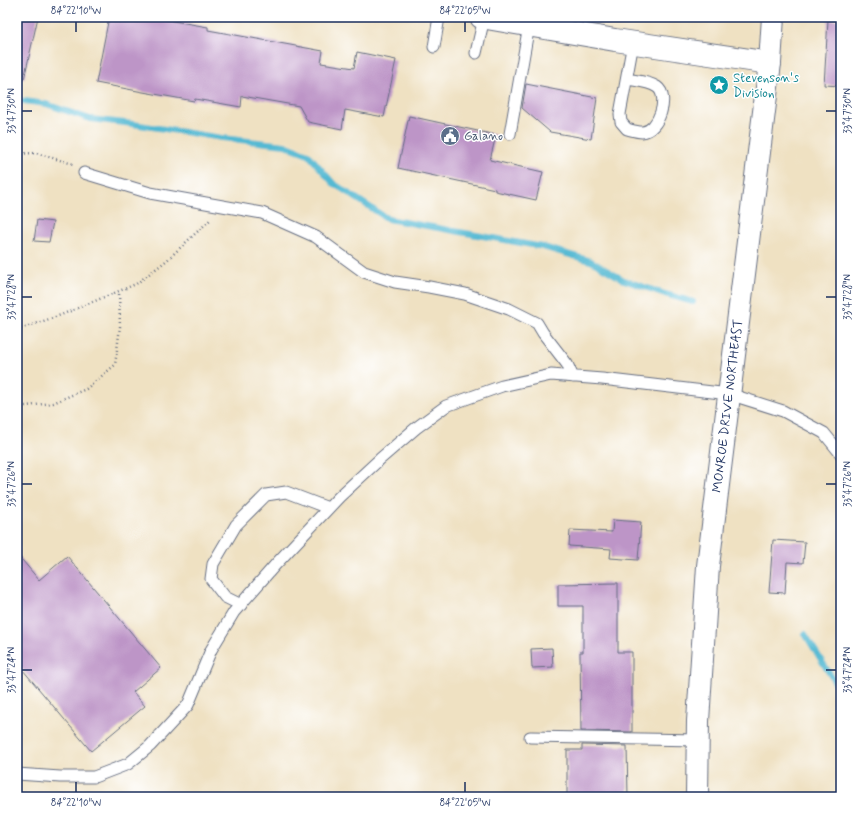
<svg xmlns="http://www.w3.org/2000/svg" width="858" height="814" font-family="Mynerve,sans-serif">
<rect width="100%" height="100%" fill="#fff"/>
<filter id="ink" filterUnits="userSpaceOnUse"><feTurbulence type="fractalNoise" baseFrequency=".025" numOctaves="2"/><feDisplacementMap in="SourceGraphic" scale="8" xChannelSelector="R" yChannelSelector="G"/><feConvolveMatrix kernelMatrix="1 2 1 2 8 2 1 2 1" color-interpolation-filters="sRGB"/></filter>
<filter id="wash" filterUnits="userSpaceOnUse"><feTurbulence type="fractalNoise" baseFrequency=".012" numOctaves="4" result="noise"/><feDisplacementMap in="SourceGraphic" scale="16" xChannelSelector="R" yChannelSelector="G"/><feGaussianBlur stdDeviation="0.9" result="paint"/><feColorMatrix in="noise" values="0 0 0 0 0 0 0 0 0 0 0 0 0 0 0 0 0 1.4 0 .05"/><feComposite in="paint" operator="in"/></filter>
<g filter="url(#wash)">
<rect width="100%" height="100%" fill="#efe1c2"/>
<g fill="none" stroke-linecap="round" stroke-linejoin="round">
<path stroke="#55b9d3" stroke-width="6" d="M17,100L46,104L90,119L133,124L222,138L285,145L308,154L333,183L388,219L543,247L591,261L624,280L665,294L693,302
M805,634L841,692"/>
</g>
<g id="blocks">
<path fill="#bd95c7" d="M17,17H38L24,79H17Z
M109,17H150L208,27V30L323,51L321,63L354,68L357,52L396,60L384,117L345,110L342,129L308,122L299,106L242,96L241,107L195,99L194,101L143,92L96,83Z
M828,20H841V86L824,85Z
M526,84L597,98L591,139L550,132L522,108Z
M409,116L496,135L490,160L543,172L536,200L495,191V189L398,168Z
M37,220L53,222L49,242L34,241Z
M613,520L641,522L638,560L610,558L611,549L569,546L570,530L612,532Z
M773,540L805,542L803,563L787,562L785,593L769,592Z
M17,554L39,580L67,556L161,668L133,692L145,706L91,751L17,663Z
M618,583V652H632V732L581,731L580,652H583V606H558V584Z
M552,648L553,667L532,668L531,649Z
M582,745L627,746L628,797H567V750H582Z"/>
</g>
</g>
<g filter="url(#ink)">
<use href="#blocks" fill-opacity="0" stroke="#656d81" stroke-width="1"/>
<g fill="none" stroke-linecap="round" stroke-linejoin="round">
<defs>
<path id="service" d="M434,47L439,17
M476,53L484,18
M627,79C636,81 648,81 657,87C670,96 659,131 642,132C637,132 631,130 627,129L621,122L620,114L633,43
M510,134L529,25
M84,173L150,193L262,213L316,237L364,272L395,282L429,287L465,294L509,309L537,323L543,333L567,364L573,377
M241,605L225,597L211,579L213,564L236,525L266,495L286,492L328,508
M530,737L698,740
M17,774L60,777H94L128,764L150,746L188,705L211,650L234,612L276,564L339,497L380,459L416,428L446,406L502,386L551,375L602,379L729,394L783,411L824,433L841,454"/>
<path id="minor" d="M481,17L615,40L770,63"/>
<path id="secondary" d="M697,797L698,721L708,566L770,63L773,17"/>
</defs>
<use href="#service" stroke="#656d81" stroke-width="13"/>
<use href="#minor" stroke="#656d81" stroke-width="24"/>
<use href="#secondary" stroke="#656d81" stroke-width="24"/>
<path stroke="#656d81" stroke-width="2.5" stroke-dasharray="1 3" stroke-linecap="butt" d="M17,154L36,153L73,164
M17,330L61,315L136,284L166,261L211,219
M17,407L53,403L86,389L115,365L120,327L119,291"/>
<use href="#service" stroke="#fff" stroke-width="11"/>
<use href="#minor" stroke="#fff" stroke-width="22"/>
<use href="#secondary" stroke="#fff" stroke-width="22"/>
</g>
</g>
<path fill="none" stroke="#1b2f5e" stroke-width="1.5" d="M76,22V32M465,22V32M22,111H32M826,111H836M22,297H32M826,297H836M22,484H32M826,484H836M22,670H32M826,670H836M76,782V792M465,782V792"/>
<defs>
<symbol id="sight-disc" viewBox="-11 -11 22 22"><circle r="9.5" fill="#0f9aa8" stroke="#fff"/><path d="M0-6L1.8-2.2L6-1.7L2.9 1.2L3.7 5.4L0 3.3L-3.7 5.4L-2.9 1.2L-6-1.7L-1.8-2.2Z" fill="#fff"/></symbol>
<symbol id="civic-disc" viewBox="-11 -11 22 22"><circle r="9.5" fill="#5c6f8a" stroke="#fff"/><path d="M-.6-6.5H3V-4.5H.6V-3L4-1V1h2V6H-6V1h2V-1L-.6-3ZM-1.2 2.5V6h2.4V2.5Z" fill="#fff"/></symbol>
</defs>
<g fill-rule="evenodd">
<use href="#sight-disc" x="708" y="74" width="22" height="22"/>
<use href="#civic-disc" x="439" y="125" width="22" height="22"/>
</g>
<g text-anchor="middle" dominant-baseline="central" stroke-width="3" stroke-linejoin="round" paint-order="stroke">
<g font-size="13" fill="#0d838f" stroke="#fff" text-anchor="start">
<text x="733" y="78">Stevenson's<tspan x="733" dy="15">Division</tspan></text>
</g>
<g font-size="13" fill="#4e5e75" stroke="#fff" text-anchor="start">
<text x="464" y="136">Galano</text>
</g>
<g font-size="13" fill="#1b2f5e" stroke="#fff">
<text transform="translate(728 406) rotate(-83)">MONROE DRIVE NORTHEAST</text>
</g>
</g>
<rect width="858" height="814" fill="none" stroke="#fff" stroke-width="44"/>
<rect x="22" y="22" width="814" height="770" fill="none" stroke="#1b2f5e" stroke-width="1.5"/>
<g font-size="10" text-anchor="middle" fill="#1b2f5e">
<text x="76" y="14">84°22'10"W</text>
<text x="465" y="14">84°22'05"W</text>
<text transform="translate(11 111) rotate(-90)" y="4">33°47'30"N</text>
<text transform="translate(847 111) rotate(-90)" y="4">33°47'30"N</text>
<text transform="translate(11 297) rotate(-90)" y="4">33°47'28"N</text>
<text transform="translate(847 297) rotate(-90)" y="4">33°47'28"N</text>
<text transform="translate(11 484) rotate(-90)" y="4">33°47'26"N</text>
<text transform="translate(847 484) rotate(-90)" y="4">33°47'26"N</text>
<text transform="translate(11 670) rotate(-90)" y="4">33°47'24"N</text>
<text transform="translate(847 670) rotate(-90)" y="4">33°47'24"N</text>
<text x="76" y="806">84°22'10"W</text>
<text x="465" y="806">84°22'05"W</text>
</g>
</svg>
